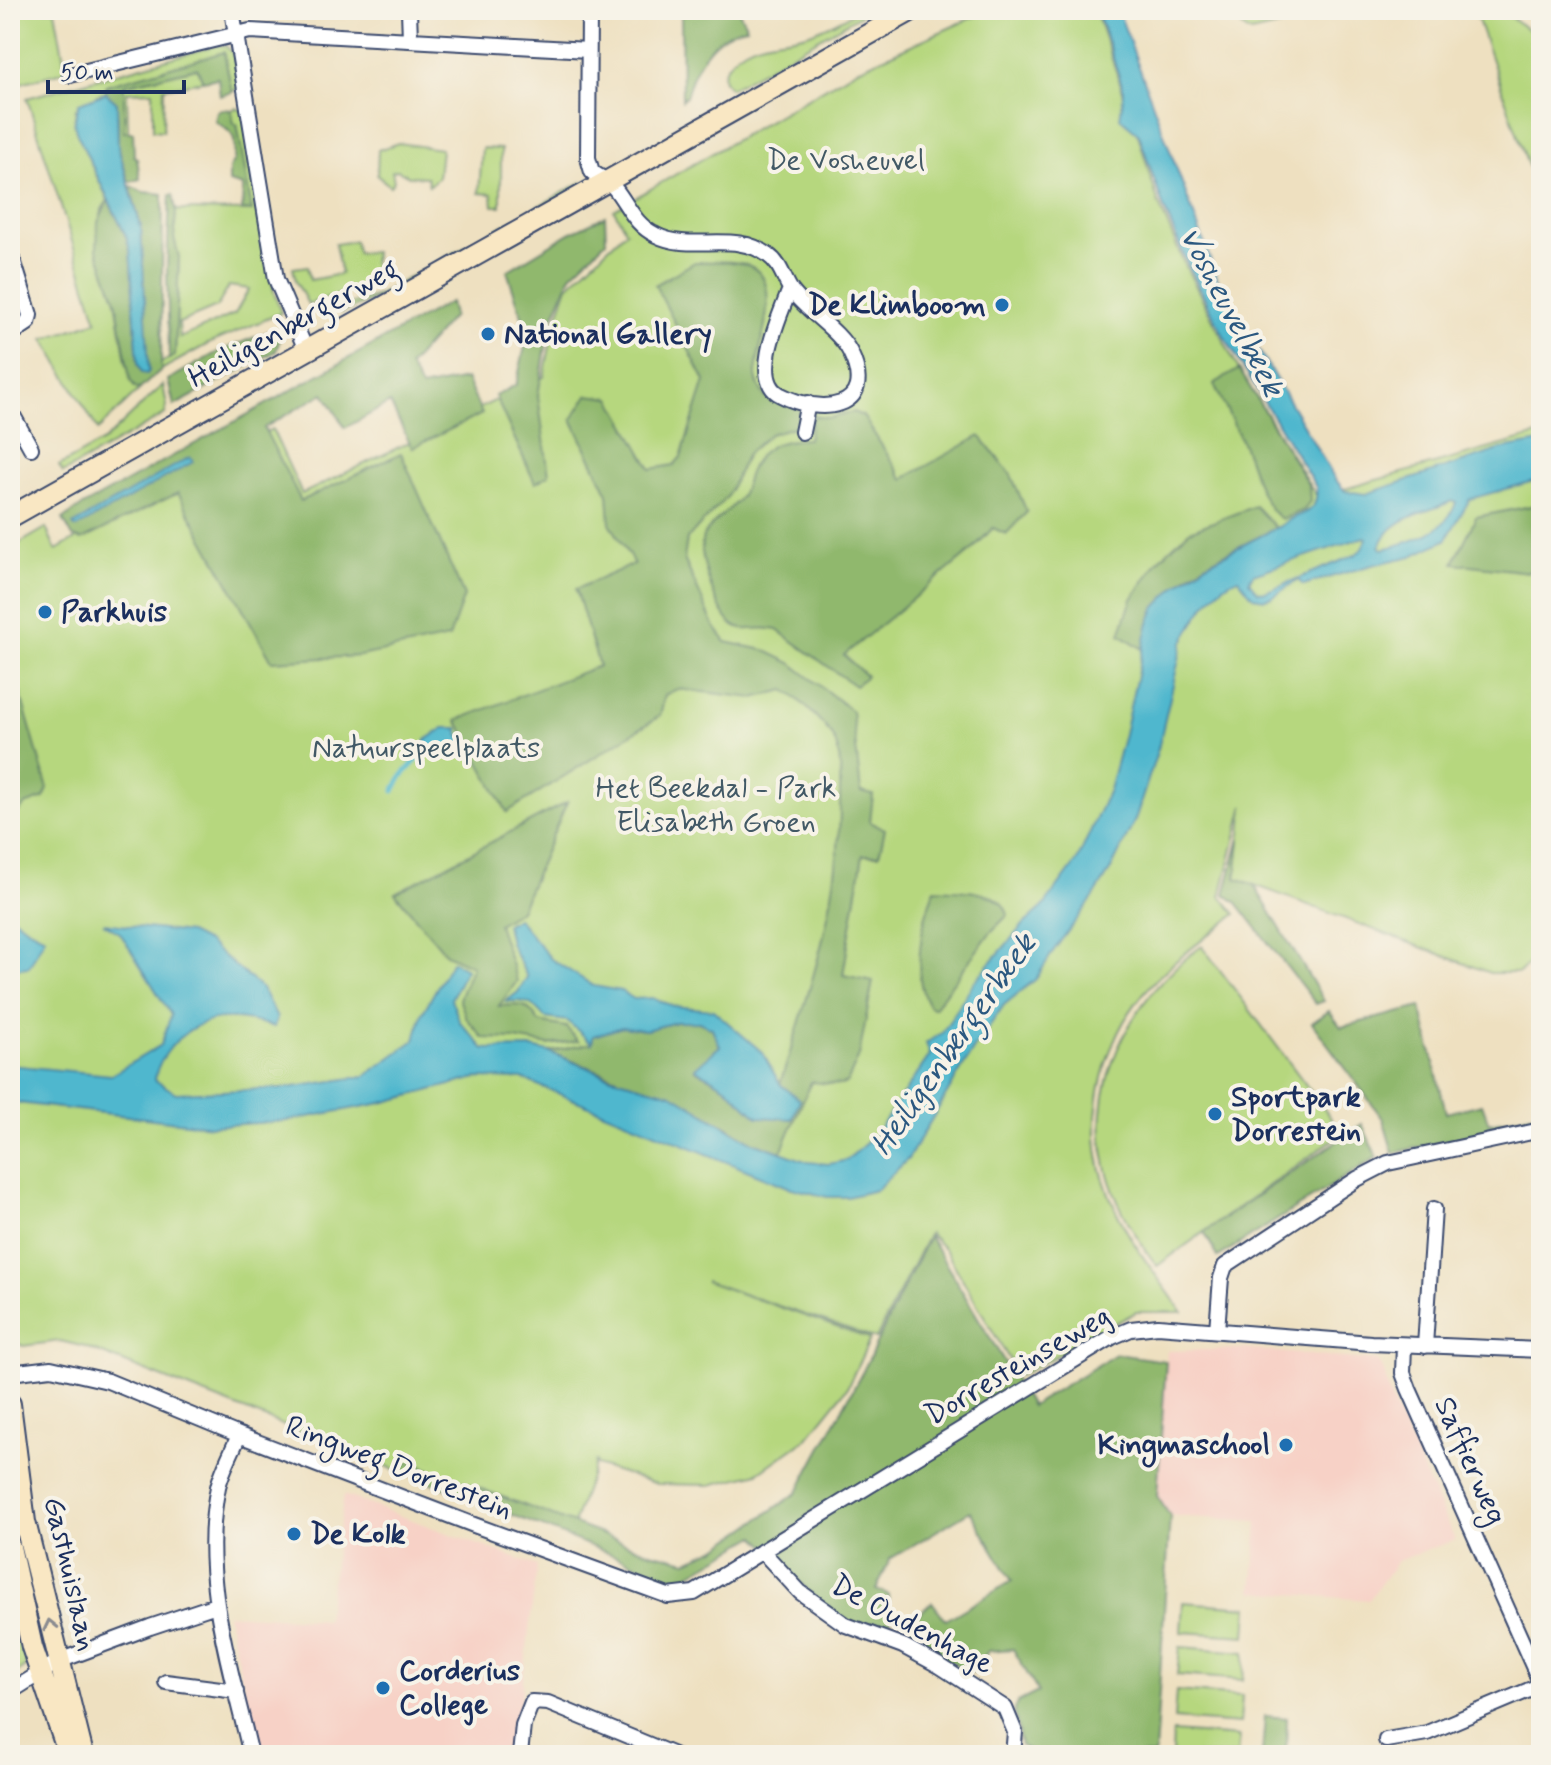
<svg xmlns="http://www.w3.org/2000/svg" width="1551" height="1765" font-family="Mynerve,sans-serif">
<rect width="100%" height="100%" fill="#f7f3e8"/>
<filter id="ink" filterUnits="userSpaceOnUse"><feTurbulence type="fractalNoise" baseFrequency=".0125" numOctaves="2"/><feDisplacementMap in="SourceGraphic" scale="16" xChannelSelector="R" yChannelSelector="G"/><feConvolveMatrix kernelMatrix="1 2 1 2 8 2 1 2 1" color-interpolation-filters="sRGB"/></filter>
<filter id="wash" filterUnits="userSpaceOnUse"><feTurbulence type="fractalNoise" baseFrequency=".006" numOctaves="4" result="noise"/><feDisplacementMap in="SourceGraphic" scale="32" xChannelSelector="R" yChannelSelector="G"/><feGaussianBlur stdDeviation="1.8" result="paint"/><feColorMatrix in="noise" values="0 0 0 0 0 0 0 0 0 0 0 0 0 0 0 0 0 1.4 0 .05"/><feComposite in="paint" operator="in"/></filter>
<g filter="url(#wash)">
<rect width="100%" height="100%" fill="#eee0c0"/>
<path fill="#f7d1c6" d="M1245,1349L1377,1361L1384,1370L1389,1394L1455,1540L1397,1561L1369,1600L1252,1591L1258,1521L1170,1516L1157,1497L1167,1351Z
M344,1495L537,1566L514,1755H260L227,1614L326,1620Z"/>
<path fill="#b6d77e" stroke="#68836e" stroke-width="2" fill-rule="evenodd" d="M10,10H55L66,71L10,86Z
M859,10H869L737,85L730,88C722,81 721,75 727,66C746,37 778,42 807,34C824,28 843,19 859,10Z
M989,10H1095L1139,138L1158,202L1184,263L1234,361L1315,494L1348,488L1541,434V952L1519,973H1490L1236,878L1244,805L1221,896L1236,914C1205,939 1169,962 1144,993C1105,1039 1086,1111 1101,1170C1106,1188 1115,1210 1124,1226C1140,1256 1163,1284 1182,1312H1136L1019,1376L946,1251L929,1233L876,1339L705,1281L870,1339L847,1388L806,1439L758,1473L710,1485L657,1484L596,1465V1460L570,1533L391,1468L85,1347L60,1341L23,1346L11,1340L10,1093L13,1038L10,1036V549L46,528L56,550L272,429L302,494L544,377L553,330L568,286L626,231L614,210L858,69Z
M1245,10H1299L1298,22L1251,33L1242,27V15Z
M1470,10H1501L1541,39V203L1478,20Z
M218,45L226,46L233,54L239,87L232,92L224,53L106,85V93L99,94L76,108L74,123L77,134L108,200L102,209L97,249L116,300L126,362L135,388L140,389L98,430L44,339L97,321L27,98Z
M197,68L203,81L164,88L163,131L153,130V91L127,92L128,132H124V85Z
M235,108L243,111L274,292L281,313L208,344L161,370V363L175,355L179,257L174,238L176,210L251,211L237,124H234L231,110ZM229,286L249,289L235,314L180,338L179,323L217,307Z
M398,143L441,149L438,177L429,186L427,177L409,176L398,170L392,171L394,181L390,186L377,175L378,150Z
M482,148L501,149V206H493L492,194L479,193Z
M582,182L584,185L390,293L341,313V307L378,295Z
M354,241L358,253L374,252L372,285L308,304L296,282L293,268L307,266L310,280L341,274L335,244Z
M163,385L167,406L165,414L63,473L59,466L105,440Z
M1202,946L1342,1133L1157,1266C1138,1240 1120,1212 1110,1181C1081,1091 1129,997 1202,946Z
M10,1579L28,1658L25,1667L10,1677Z
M1183,1602L1248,1607L1246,1636L1181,1632Z
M1180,1647L1245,1652L1243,1680L1177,1675Z
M1176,1691L1242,1696L1240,1724L1174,1719Z
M1173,1732L1239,1737L1237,1755H1172Z"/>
<path fill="#90b86d" stroke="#567466" stroke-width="2" d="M681,10H738L747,27C712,33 694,66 686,97L682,100Z
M224,52L232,92L220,96L218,78L203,81L197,68L124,85V132H133L134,156L137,158L140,179L129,182C125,169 120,156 118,143C116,126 123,104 106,93V85Z
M221,109L231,110L234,124H237L252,211L242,210L243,186L229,182V168L234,161C236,136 235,134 215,121L217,112Z
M130,186L143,192L163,194L161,370L140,389L135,388L130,380L116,300L97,249L98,222L108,200L126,236L130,250L138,363L142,373H148L141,227Z
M170,195H173L176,210L174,238L179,257L175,356L169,359L167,269Z
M605,216L606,241L571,275L549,327L538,396L549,475L535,483L495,396L516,385L528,334L507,271L570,233Z
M695,262C712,262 736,259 752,267C784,284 757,346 756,374C755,381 761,390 765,397L801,407L797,426L770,434L747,454L727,497L687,539L684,559L714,626L726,642L764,650L791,663L852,711L861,792L873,795L870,822L885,829L879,855H863L843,975L873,981L859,1056L847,1083L841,1085L811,1082L781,1152L750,1141L725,1125L630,1083L549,1052L592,1043L593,1036L622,1027L646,1030L676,1022H699L712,1028L720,1046L695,1069L726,1087L758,1117L799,1100L780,1084C811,987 841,900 840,797C840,779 842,759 835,742C830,728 798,698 785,690L754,698L677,689L665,695L660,716L507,812L457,720L599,666L576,589L634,564L610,523L608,494L572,419L588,395L611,398L651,469L674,465L681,457L705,381L655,285Z
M450,302L453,316L409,366L421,388L466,379L482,414L412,448L390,403L345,428L324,393L264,428L301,501L401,453L464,596L449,638L360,656L272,661L178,493L82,540L73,537L63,519L81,507Z
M285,325L276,351L174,406L168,380L218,352Z
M1239,369L1309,486L1310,501L1304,510L1282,519C1262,509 1253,468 1244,447C1235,426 1224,405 1214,384Z
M853,412L863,416L903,479L980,436L1011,475L1027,512L1006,534L993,528L971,551L844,655L866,676L855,686L777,630C761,625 747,633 736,627C719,620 696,553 703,537C707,526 729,511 737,501C744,494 745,483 749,473C759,446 780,439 808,439L813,416L830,418Z
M1541,504V569L1528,572L1454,563L1476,517Z
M1255,506L1276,528C1215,560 1159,575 1143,649L1120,634L1132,599L1158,561L1175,544L1189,531Z
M19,689L48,789L44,798L25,805L10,820V694Z
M567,802L520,910L498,924L517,981L499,1006C520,1005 526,1001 539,1022L566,1027L578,1041L549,1045L515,1039L483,1038L467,1019L459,999L472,966L446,954L395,893Z
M1240,838L1236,878L1254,885L1324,1001L1316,1004L1237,903L1225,894Z
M935,889C958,891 1001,887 1008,915L990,933L934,1008L930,1007C910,979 922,919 935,889Z
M1421,1007L1446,1113L1482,1104L1489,1123L1541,1112V1120L1393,1153L1383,1119L1312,1023L1329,1011L1341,1027Z
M1362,1124L1377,1157L1218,1257L1204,1232Z
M929,1236L1031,1406L1116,1354L1166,1361L1157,1496L1170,1516L1155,1755H1038L1021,1746L1014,1709L1018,1702L1038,1692L1013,1649L988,1651L975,1673C951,1661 916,1651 907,1624L932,1602L946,1620L1012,1581L970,1511L890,1559L876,1590L888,1594L891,1626L883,1634C871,1630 858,1627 847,1621C810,1601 787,1564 756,1536L678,1581L402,1471L407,1461L646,1551L687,1561L717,1548L797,1493L863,1371Z
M1265,1716L1287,1718L1286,1755H1262Z"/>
<path fill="#4fb7ce" stroke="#357396" stroke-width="2" fill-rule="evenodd" d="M1097,10H1118L1219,283L1335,479L1345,491L1366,494L1502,449L1541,442V479L1470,499L1446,540L1412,556L1372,565L1303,585L1298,580L1272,597L1265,599L1253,597L1238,578C1215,586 1194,621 1183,642L1158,749L1135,820L1110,871L1093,898L1054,950L1036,979L1004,1005L973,1050L908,1159L876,1190L847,1197H827L788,1187L523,1079L477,1078L382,1103L287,1121L212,1126L10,1102V1065L111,1075L161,1045L171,1015L120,933L103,923L189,933L207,942L262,989L277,1018L274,1027C234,1014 200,1013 171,1047C162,1059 157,1065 155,1080L176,1093L287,1088L365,1076L415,1040L422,1014L452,961L466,969L451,999L460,1022L484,1049L532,1048L549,1052L608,1076L672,1094L750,1141L808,1162L829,1164L847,1160L875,1135L930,1055L926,1043L942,1033L974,982L1024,924L1043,907L1077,861L1109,790L1123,738L1148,626L1155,608L1176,586L1206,564L1282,525C1296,510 1320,518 1316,487L1224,336L1187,263L1163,206L1139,134L1120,118L1124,91ZM1452,501L1456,503C1445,534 1412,541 1383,549L1380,547C1389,517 1427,513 1452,501ZM1364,537L1367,538L1362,549L1355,555L1265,592L1257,591L1249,581L1253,574Z
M106,93L117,103L118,147L141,227L149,371L147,374L142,373L138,363L130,250L126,236L77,134L74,123L79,103Z
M190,457L193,462L76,528L73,525Z
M444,728H458L463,748C449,753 435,756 421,751L426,740Z
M10,915L27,928L45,937L29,967L10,969Z
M517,918L551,959L594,986L621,991L634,999L652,998L673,1006L713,1010L762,1052L780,1084L800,1100L792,1119L758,1117L726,1087L695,1068L720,1046L712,1028L699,1022H676L646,1030L622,1027L593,1036L592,1043L567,1021L545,1018C533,1002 524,999 505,1002L518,992L527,977L510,943L506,924Z"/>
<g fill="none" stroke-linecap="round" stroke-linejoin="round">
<path stroke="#4fb7ce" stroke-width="5" d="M394,791L402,776L424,752"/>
</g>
</g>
<g filter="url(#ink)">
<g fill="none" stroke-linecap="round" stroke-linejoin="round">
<defs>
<path id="street" d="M232,10L276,279L306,350
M409,10L410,39
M589,10L588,158L592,172C600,177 611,182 616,190C629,207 635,225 656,235C691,253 735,230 768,255C781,264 783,278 791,290C807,312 839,330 850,352C879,411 819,415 781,395C749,380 781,313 790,289
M70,75L250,31L588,50
M10,250L30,315L28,323L10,335
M10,410L31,448
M802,432L808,403
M1217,1330L1221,1278L1225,1266L1357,1179L1388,1163L1541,1130
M1404,1345L1403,1373L1409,1389L1541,1684
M1425,1346L1434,1209
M10,1373L51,1368L108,1381L239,1435L474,1525L668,1596L694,1593L1112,1337L1131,1329L1158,1326L1371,1343L1541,1350
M239,1435C232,1452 222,1470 218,1487C199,1577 231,1668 251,1755
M762,1551L800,1592L846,1625L903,1646L940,1666L1005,1708L1015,1732L1013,1755
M166,1682L236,1691
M10,1692L59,1661L150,1627L216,1605
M1386,1740L1427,1733L1541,1685
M520,1755L523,1725L532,1702L548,1703L674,1755"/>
<path id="secondary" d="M10,517L912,10
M10,1404L25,1522L83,1755
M10,1547L32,1647L69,1755"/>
</defs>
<use href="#street" stroke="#3b4a6d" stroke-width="18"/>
<use href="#secondary" stroke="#3b4a6d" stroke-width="24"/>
<use href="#street" stroke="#fff" stroke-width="14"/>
<use href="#secondary" stroke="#f9e7c3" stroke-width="20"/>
</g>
<defs><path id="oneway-chevron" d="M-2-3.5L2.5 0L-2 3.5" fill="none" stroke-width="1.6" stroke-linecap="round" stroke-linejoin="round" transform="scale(2)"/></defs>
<use stroke="#8a8b90" href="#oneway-chevron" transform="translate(50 1625) rotate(-103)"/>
</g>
<g fill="#1f6fb2" stroke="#f7f3e8" stroke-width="3">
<circle cx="1002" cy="305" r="8"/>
<circle cx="488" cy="334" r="8"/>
<circle cx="45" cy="612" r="8"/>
<circle cx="1215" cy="1114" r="8"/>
<circle cx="1286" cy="1445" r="8"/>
<circle cx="294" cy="1534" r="8"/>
<circle cx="383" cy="1688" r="8"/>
</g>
<g text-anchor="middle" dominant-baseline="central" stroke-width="8" stroke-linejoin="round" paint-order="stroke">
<g font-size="30" fill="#425966" stroke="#f7f3e8">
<text x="846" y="160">De Vosheuvel</text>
<text x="426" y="748">Natuurspeelplaats</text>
<text x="716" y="788">Het Beekdal - Park<tspan x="716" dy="34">Elisabeth Groen</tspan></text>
</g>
<g font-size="30" font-weight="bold" fill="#1b2f5e" stroke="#f7f3e8" text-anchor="start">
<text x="986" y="305" text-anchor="end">De Klimboom</text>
<text x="504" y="334">National Gallery</text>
<text x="61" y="612">Parkhuis</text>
<text x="1231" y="1097">Sportpark<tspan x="1231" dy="34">Dorrestein</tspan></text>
<text x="1270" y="1445" text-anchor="end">Kingmaschool</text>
<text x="310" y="1534">De Kolk</text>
<text x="399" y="1671">Corderius<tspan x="399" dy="34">College</tspan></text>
</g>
<g font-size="30" fill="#1b2f5e" stroke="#f7f3e8">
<text transform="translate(294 324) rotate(-29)">Heiligenbergerweg</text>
<text transform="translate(1018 1366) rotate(-30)">Dorresteinseweg</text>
<text transform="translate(1470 1461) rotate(66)">Saffierweg</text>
<text transform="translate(399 1468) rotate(21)">Ringweg Dorrestein</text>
<text transform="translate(70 1574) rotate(77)">Gasthuislaan</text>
<text transform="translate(912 1625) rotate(28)">De Oudenhage</text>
</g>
<g font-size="32" font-style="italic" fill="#2b5880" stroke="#f7f3e8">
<text transform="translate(1231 312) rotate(62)">Vosheuvelbeek</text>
<text transform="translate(954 1045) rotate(-55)">Heiligenbergerbeek</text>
</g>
</g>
<rect width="1551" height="1765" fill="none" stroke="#f7f3e8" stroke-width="40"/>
<path d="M48 80v12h136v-12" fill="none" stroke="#1b2f5e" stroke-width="4"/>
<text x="60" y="80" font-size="24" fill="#1b2f5e" stroke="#f7f3e8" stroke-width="6" paint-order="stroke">50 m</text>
</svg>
